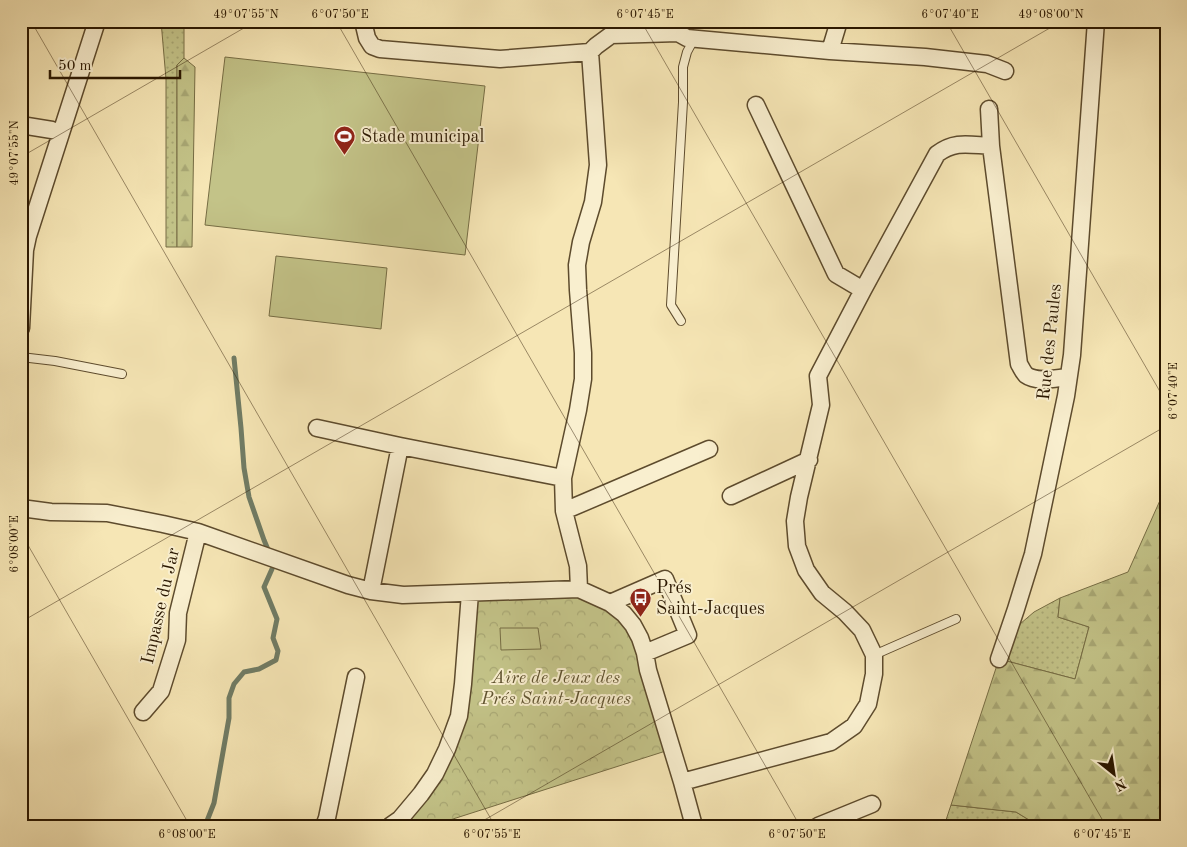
<svg xmlns="http://www.w3.org/2000/svg" width="1187" height="847" font-family="'Old Standard TT',serif">
<defs>
<pattern id="grass-dots" width="8" height="8" patternUnits="userSpaceOnUse" patternTransform="scale(1.25)"><rect width="8" height="8" fill="#c3c388"/><path d="M2 2h.1M6 6h.1" fill="none" stroke="#a8a774" stroke-width="1.8" stroke-linecap="round"/></pattern>
<pattern id="forest-firs" width="22" height="20" patternUnits="userSpaceOnUse" patternTransform="scale(1.25)"><rect width="22" height="20" fill="#c3c388"/><path d="M5 1l3.5 6h-7zM16 11l3.5 6h-7z" fill="#a8a774"/></pattern>
<pattern id="park-crowns" width="20" height="18" patternUnits="userSpaceOnUse" patternTransform="scale(1.25)"><rect width="20" height="18" fill="#c3c388"/><path d="M2 6a3 3 0 1 1 6 0M12 15a3 3 0 1 1 6 0" fill="none" stroke="#a8a774"/></pattern>
</defs>
<rect width="100%" height="100%" fill="#f6e6b5"/>
<filter id="stains"><feTurbulence type="fractalNoise" baseFrequency=".004" numOctaves="4"/><feColorMatrix values="0 0 0 0 .2 0 0 0 0 .09 0 0 0 0 .02 0 0 0 .5 -.17"/></filter>
<radialGradient id="worn" r=".72"><stop offset=".6" stop-color="#630" stop-opacity="0"/><stop offset="1" stop-color="#630" stop-opacity=".3"/></radialGradient>
<path fill="url(#grass-dots)" stroke="#766d44" d="M161,21H184V58L177,65V247H166V79Z
M1060,598L1058,617L1089,627L1075,679L999,659L1020,624L1034,612Z
M951,805L1016,812L1039,826H944Z"/>
<path fill="url(#forest-firs)" stroke="#766d44" d="M184,58L195,67L192,247H177V65Z
M1166,487V826H1039L1016,812L951,805L999,659L1075,679L1089,627L1058,617L1060,598L1128,572Z"/>
<path fill="url(#park-crowns)" stroke="#766d44" d="M579,589L624,614L672,749L431,826H390L447,749L470,593Z"/>
<path fill="#c3c388" stroke="#766d44" d="M225,57L485,86L465,255L205,225Z
M276,256L387,268L381,329L269,316Z
M500,628H538L541,649L501,650Z"/>
<g fill="none" stroke-linecap="round" stroke-linejoin="round">
<path stroke="#707c65" stroke-width="5" d="M234,358L241,428L244,468L249,497L264,540L269,552
M205,826L214,803L229,718V698L234,684L244,672L259,669L276,660L278,651L273,638L277,619L264,587L272,569"/>
<defs>
<path id="service" d="M681,321L671,305L683,102V67L687,52L694,39
M21,357L55,361L122,374
M874,655L956,619"/>
<path id="minor" d="M363,21L367,38L372,46L380,49L500,59L590,52L596,46L611,35L678,33L687,38L830,51L925,57L987,64L1005,71
M830,51L839,21
M756,105L836,274L863,290
M989,109L991,146L1019,364C1021,367 1023,372 1026,375C1037,383 1056,378 1068,377
M21,125L52,130L61,133
M21,328L25,250L28,236L97,21
M317,428L400,446L563,478
M731,496L809,460
M21,508L51,512L107,513L163,524L198,532L348,585L371,591L403,595L579,589L610,603L624,614L633,625L640,638L645,653L648,670L682,782L694,826
M564,511L709,449
M579,589L578,566L564,511L563,478L578,410L583,379V353L578,290L577,265L581,242L593,202L598,165L590,52
M371,591L400,446
M610,603L665,579L688,635L645,653
M999,659L1016,609L1033,554L1066,396L1072,355L1096,21
M143,712L161,691L177,640L178,613L198,532
M682,782L831,742L854,726L868,704L874,674V655L862,630L845,612L822,593L806,570L797,546L795,521L799,497L821,405L818,376L863,290L937,154C955,140 970,145 991,146
M324,826L327,818L356,677
M390,826L400,819L421,794L435,774L447,749L459,716L463,684L470,593
M818,826L872,804"/>
</defs>
<use href="#service" stroke="#5d4b2d" stroke-width="10"/>
<use href="#minor" stroke="#5d4b2d" stroke-width="19"/>
<use href="#service" stroke="#f9efcf" stroke-width="8"/>
<use href="#minor" stroke="#f9efcf" stroke-width="16"/>
</g>
<path fill="none" stroke="#2a1700" stroke-width="1" stroke-opacity="0.45" d="M31,21L495,826M336,21L800,826M641,21L1106,826M946,21L1166,402M21,157L256,21M21,533L190,826M21,622L1062,21M474,826L1166,426"/>
<defs>
<symbol id="stadium-pin" viewBox="-11 -11 22 30"><path d="M0 17L-7.5 6A9.5 9.5 0 1 1 7.5 6Z" fill="#8f2418" stroke="#f9efcf"/><path d="M0-5a6.5 5 0 1 0 0 10a6.5 5 0 1 0 0-10ZM-3.5-1.8h7v3.6h-7Z" fill="#fff"/></symbol>
<symbol id="bus-pin" viewBox="-11 -11 22 30"><path d="M0 17L-7.5 6A9.5 9.5 0 1 1 7.5 6Z" fill="#8f2418" stroke="#f9efcf"/><path d="M-5-6H5V4H4V6H2V4H-2V6H-4V4H-5ZM-3.5-4V0h7V-4ZM-3.5 1.2v1.5H-2V1.2ZM2 1.2v1.5H3.5V1.2Z" fill="#fff"/></symbol>
</defs>
<g fill-rule="evenodd">
<use href="#stadium-pin" x="332" y="124" width="25" height="34"/>
<use href="#bus-pin" x="628" y="586" width="25" height="34"/>
</g>
<g text-anchor="middle" dominant-baseline="central" stroke-width="4" stroke-linejoin="round" paint-order="stroke">
<g font-size="18" fill="#2a1700" stroke="#f9efcf" text-anchor="start">
<text x="361" y="137">Stade municipal</text>
<text x="656" y="588">Prés<tspan x="656" dy="21">Saint-Jacques</tspan></text>
</g>
<g font-size="18" fill="#2a1700" stroke="#f9efcf">
<text transform="translate(1050 342) rotate(-84)">Rue des Paules</text>
<text transform="translate(161 606) rotate(-77)">Impasse du Jar</text>
</g>
<g font-size="18" font-style="italic" fill="#605330" stroke="#f9efcf">
<text x="556" y="678">Aire de Jeux des<tspan x="556" dy="21">Prés Saint-Jacques</tspan></text>
</g>
</g>
<rect width="1187" height="847" fill="none" stroke="#f6e6b5" stroke-width="55"/>
<g transform="translate(1114 774) rotate(150)" stroke="#f9efcf" stroke-width="4" paint-order="stroke">
<path d="M0-4L9 19L0 12L-9 19Z" fill="#2a1700"/>
<text y="-8" font-size="14" font-weight="bold" text-anchor="middle" fill="#2a1700">N</text>
</g>
<path d="M50 70v8h130v-8" fill="none" stroke="#2a1700" stroke-width="2.5"/>
<text x="58" y="70" font-size="15" fill="#2a1700" stroke="#f9efcf" stroke-width="4" paint-order="stroke">50 m</text>
<rect x="28" y="28" width="1132" height="792" fill="none" stroke="#2a1700" stroke-width="2"/>
<g font-size="12" text-anchor="middle" fill="#2a1700">
<text x="246" y="18">49°07'55"N</text>
<text x="340" y="18">6°07'50"E</text>
<text x="645" y="18">6°07'45"E</text>
<text x="950" y="18">6°07'40"E</text>
<text x="1051" y="18">49°08'00"N</text>
<text transform="translate(14 153) rotate(-90)" y="4">49°07'55"N</text>
<text transform="translate(1173 391) rotate(-90)" y="4">6°07'40"E</text>
<text transform="translate(14 544) rotate(-90)" y="4">6°08'00"E</text>
<text x="187" y="838">6°08'00"E</text>
<text x="492" y="838">6°07'55"E</text>
<text x="797" y="838">6°07'50"E</text>
<text x="1102" y="838">6°07'45"E</text>
</g>
<rect width="100%" height="100%" filter="url(#stains)"/>
<rect width="100%" height="100%" fill="url(#worn)"/>
</svg>
